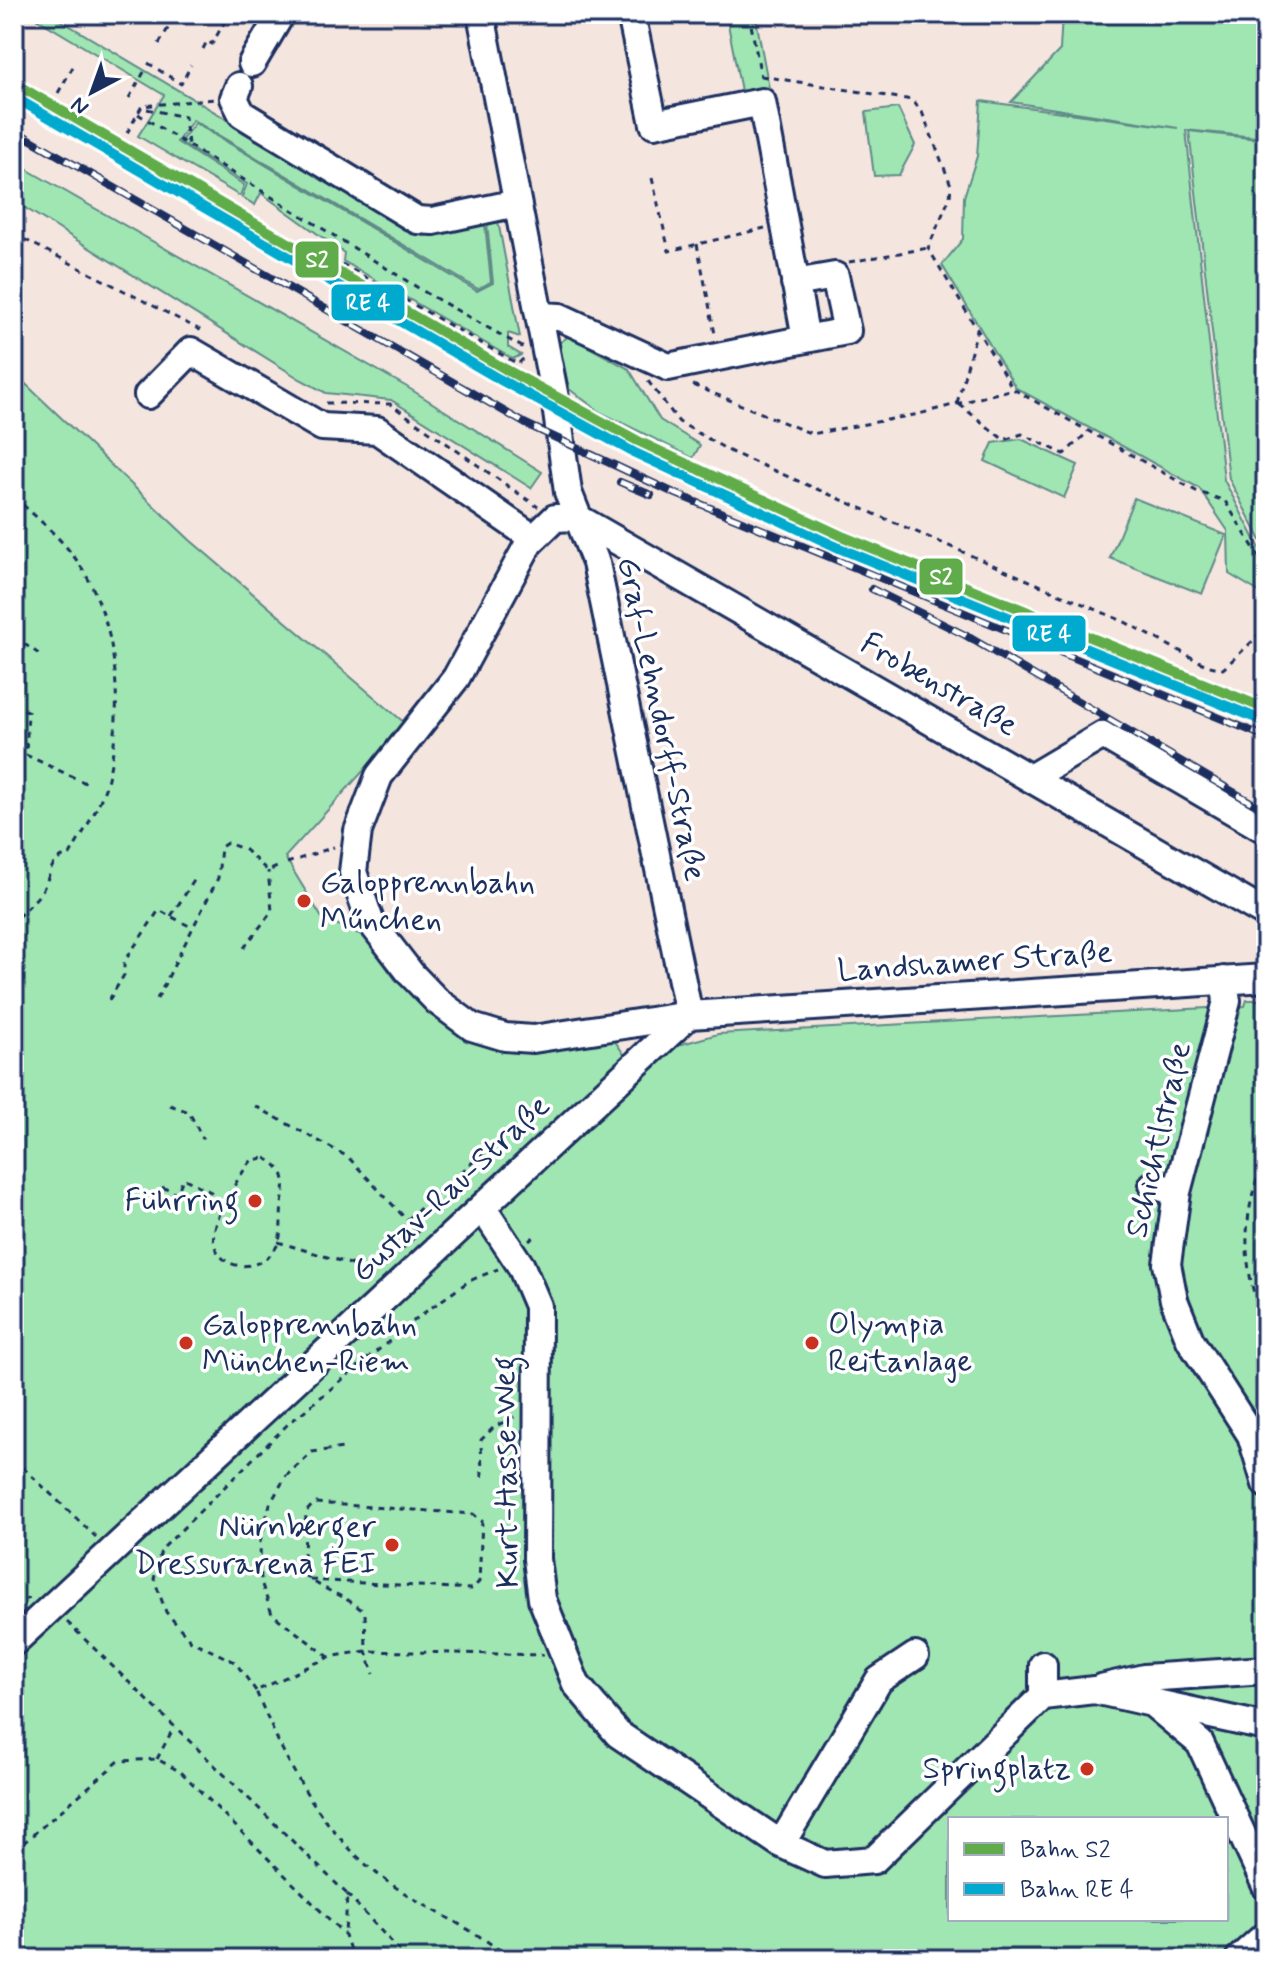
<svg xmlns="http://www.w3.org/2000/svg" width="1280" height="1973" font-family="Mynerve,sans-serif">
<rect width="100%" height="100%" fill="#f5e5df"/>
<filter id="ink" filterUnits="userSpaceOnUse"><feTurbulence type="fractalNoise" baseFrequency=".0125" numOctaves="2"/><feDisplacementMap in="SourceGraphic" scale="16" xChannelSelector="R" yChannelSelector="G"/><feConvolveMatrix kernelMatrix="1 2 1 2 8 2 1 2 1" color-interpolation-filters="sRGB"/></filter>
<g filter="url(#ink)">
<path fill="#a0e6b2" stroke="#5e8a88" stroke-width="2" fill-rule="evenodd" d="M29,14H50L423,236L485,224L491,282L478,289L193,120L177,142L244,185L240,196L138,136L164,95Z
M726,14H755L769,88L741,91Z
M1062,14H1266V138L1186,130L1224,480L1266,560V596L1229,574L1228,531L1199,488L1016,388L942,265L963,239L964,197L977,156L981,101L1178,128L1011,102L1060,50Z
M898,108L915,145L899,175L874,176L866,112Z
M195,123L477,291L493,283L487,223L498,221L520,337L508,333V347L521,355L513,359L343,261L344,253L261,193L255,205L242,197L247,184L180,142Z
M1189,131L1266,140V550L1229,479Z
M14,162L407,387L542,472L531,488L391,400L326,393L300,379L14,201Z
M569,336L629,369L660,420L700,445L693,458L600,412L569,389L559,343Z
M14,373L190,540L406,724L285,857L322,918L364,936L397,982L468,1032L609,1033L641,1078L675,1046L718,1034L1245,1006L1247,1000H1266V1959H14ZM950,1819H1226V1919H950Z
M1021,439L1078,465L1064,498L985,461L993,443Z
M1134,498L1226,535L1202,594L1110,558Z"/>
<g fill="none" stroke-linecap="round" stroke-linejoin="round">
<defs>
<path id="minor" d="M481,14L555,398L568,492L596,563L689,1015
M252,63L281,14
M239,86L234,98L242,114L417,220L433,221L517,203
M795,283L835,276L847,331L806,339
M540,316L560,317L668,367L806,339L762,102L654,124L631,14
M148,395L191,351L322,427L377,430L533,538
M576,517L555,518L529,543L456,678L379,776L358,831L353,872L370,921L411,974L437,1001L472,1027L505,1037L533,1039L689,1015L1266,978
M576,517L1266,914
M1032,777L1103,735L1266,830
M1224,980L1227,1001L1177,1192L1167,1264L1174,1300L1190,1340L1251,1435L1266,1484
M1153,1185L1177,1192
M482,1207L521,1266L538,1306L537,1559L542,1599L576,1684L618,1734L781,1844L825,1864L874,1860L1043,1696L1094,1690L1152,1703L1200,1743L1266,1886
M14,1642L689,1015
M1101,1688L1144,1678L1266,1670
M1043,1696V1665
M1156,1703L1266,1727
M781,1844L879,1680L915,1656
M1239,1959L1266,1935"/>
</defs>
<use href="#minor" stroke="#1b2f5e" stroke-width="32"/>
<path stroke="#1b2f5e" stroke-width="3" stroke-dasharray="6 6" stroke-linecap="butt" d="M749,14L761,77
M159,44L174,18L167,14
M203,49L207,41L212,44L229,14
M148,63L181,84L191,65
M761,76L912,100L922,112L951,185L950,197L928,248L1013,389L1196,491L1225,501L1266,568
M58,93L74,65
M129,98L147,67
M147,109L185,117L188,144
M138,114L428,294L524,348
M127,133L142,106L215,99
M652,178L669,251L765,228
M14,234L202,331
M697,244L715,334
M321,252L518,364L525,357
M849,262L928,248
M648,381L679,422L731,452L1125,622L1206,665L1223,669L1255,639L1266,623
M693,385L812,434L919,414L1013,389
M326,403L390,404L538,507
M957,403L977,330
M959,404L1004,440L1022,434L1064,454L1089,431
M14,497C35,516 58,535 75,558C119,618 124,707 108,778C102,804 83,832 70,855C49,859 52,872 44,887C38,899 23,911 14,921
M14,637L39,654
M14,702L28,712L26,755
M14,758L26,755L90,785
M287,863L334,847
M171,916L197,876
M244,948L272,911L268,871
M157,999L218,878L221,847L227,843L244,849L268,871L279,866
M109,1000L124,975V962L159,910L193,928
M170,1105L189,1112L203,1139
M255,1106L348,1157L419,1233L399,1252
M1266,1157C1241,1211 1240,1271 1266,1324
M265,1158C283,1166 287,1179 283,1198C280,1211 282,1232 279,1241C269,1271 222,1276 214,1243C209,1225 240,1173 252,1160Z
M162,1187L177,1194L183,1178L213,1193
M407,1220L491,1146
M529,1241L537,1234
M278,1242L350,1264L371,1281
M14,1459L96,1537
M482,1477L481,1440L494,1427L518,1415
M310,1580L471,1589L479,1582L482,1521L473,1514L314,1503L306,1512L303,1573C321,1591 347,1595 365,1613L366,1651L374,1674
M14,1604L29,1598
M67,1622L347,1894L345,1935
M329,1657L272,1614L261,1582L260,1542L270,1504L286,1476L312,1452L343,1448
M256,1691L235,1662L191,1641L166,1612L154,1579L161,1550L287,1425L421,1315L469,1281L498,1269
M157,1759L174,1727
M14,1815V1820
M14,1851L119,1761L157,1759L181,1772L345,1935L353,1959
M347,1894L407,1959
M510,1959C475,1928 429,1911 391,1884C324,1838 286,1764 256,1691L329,1657L366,1651L544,1655"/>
<use href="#minor" stroke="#fff" stroke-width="26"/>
<defs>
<path id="rail" d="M14,130L526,424L674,493L1266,737
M620,482L651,495
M872,589L965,635L1266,811"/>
</defs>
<use href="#rail" stroke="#1b2f5e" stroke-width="8"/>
<use href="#rail" stroke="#fff" stroke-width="5" stroke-dasharray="15" stroke-linecap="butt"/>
<defs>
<path id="rail-1" d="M14,83L505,369L638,441L844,537L1266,709"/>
<path id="rail-2" d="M14,97L499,379L633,452L839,548L1261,720"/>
</defs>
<use href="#rail-1" stroke="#fff" stroke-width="16"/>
<use href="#rail-2" stroke="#fff" stroke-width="16"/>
<use href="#rail-1" stroke="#60ac4a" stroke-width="10"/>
<use href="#rail-2" stroke="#00a9ce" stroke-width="10"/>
</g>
</g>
<g fill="#c8321e" stroke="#fff" stroke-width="3">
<circle cx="304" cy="901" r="8"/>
<circle cx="255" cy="1201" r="8"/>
<circle cx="186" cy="1343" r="8"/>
<circle cx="812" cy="1343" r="8"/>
<circle cx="392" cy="1545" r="8"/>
<circle cx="1087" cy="1769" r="8"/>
</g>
<g text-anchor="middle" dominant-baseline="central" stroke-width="7" stroke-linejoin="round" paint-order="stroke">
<g font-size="32" fill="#1b2f5e" stroke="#fff">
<text transform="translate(939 685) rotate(30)">Frobenstraße</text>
<text transform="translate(661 719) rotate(78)">Graf-Lehndorff-Straße</text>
<text transform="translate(975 962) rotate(-4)">Landshamer Straße</text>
<text transform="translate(1159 1140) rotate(-77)">Schichtlstraße</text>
<text transform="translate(451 1189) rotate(-43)">Gustav-Rau-Straße</text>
<text transform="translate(507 1472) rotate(-91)">Kurt-Hasse-Weg</text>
</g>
<g font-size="32" fill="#1b2f5e" stroke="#fff" text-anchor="start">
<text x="320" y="883">Galopprennbahn<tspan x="320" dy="37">Műnchen</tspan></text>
<text x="239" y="1201" text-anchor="end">Führring</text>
<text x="202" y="1325">Galopprennbahn<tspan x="202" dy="37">München-Riem</tspan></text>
<text x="828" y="1325">Olympia<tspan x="828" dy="37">Reitanlage</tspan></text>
<text x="376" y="1527" text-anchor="end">Nürnberger<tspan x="376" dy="37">Dressurarena FEI</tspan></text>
<text x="1071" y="1769" text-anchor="end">Springplatz</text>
</g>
</g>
<g stroke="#fff" stroke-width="3">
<rect x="294" y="240" width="46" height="39" rx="8" fill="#60ac4a"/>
<rect x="330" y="283" width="76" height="39" rx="8" fill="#00a9ce"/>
<rect x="918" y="557" width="46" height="39" rx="8" fill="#60ac4a"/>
<rect x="1011" y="614" width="76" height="39" rx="8" fill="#00a9ce"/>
</g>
<g font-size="22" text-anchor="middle" font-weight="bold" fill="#fff">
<text x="317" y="267">S2</text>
<text x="368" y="310">RE 4</text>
<text x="941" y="584">S2</text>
<text x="1049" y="641">RE 4</text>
</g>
<rect width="1280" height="1973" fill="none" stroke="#fff" stroke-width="48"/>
<rect x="24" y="24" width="1232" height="1925" fill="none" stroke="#1b2f5e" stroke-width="3" filter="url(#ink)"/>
<rect x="948" y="1817" width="280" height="104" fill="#ffffff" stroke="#a4acbf" stroke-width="2"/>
<rect x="964" y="1843" width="40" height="12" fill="#60ac4a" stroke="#a4acbf" stroke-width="2"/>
<text x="1020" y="1857" font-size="24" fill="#1b2f5e">Bahn S2</text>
<rect x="964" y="1883" width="40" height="12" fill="#00a9ce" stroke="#a4acbf" stroke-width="2"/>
<text x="1020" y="1897" font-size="24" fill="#1b2f5e">Bahn RE 4</text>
<g transform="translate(92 92) rotate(221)" stroke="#ffffff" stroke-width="6" paint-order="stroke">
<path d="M0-6L14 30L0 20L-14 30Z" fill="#1b2f5e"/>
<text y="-12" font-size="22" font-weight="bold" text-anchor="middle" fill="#1b2f5e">N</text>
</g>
</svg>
